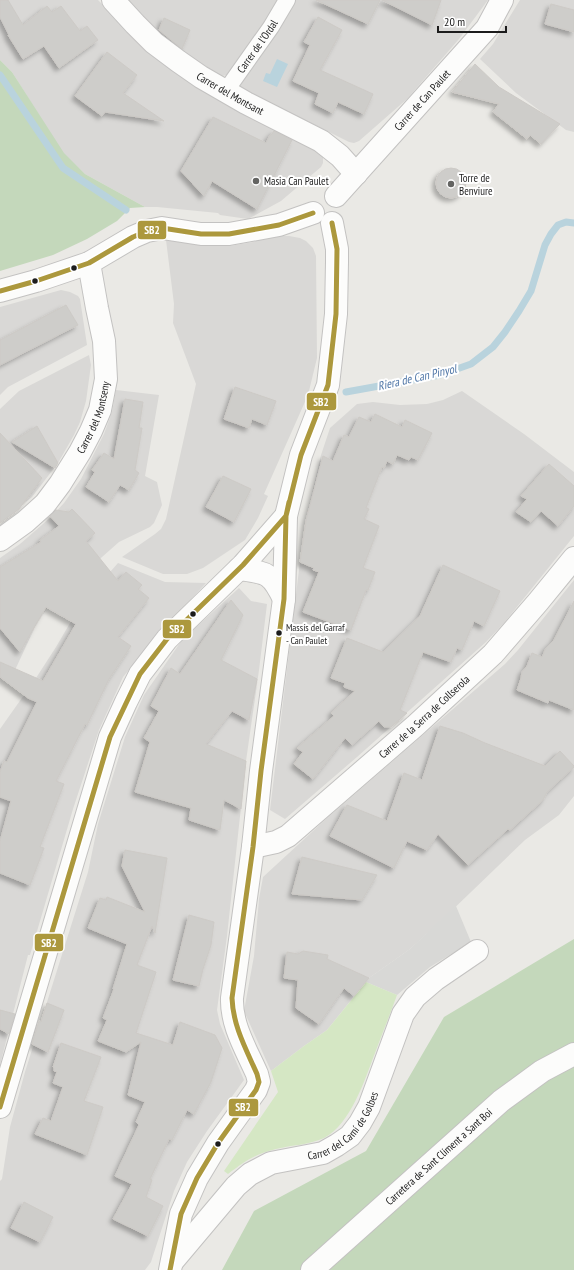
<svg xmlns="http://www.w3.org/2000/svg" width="574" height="1270" font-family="'PT Sans Narrow',sans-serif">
<defs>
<filter id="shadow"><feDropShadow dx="-3.5" dy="3.5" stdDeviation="2" flood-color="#0004"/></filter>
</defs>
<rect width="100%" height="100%" fill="#eae9e5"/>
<path fill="#d9d8d6" d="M0,0H98L147,50L198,87L222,102L259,119L318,150L323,156V163L321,167L281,201L248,219L220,215L218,213L157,207H145L85,174L63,153L12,72L0,60Z
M126,0H280L269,19L227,75L222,76L203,66L158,32Z
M296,0H488L459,39L407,99L359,141L354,143L349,142L237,86Z
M520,0H574V132L566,130L516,93L480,59L493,44Z
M273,236H289L300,238L306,241L313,248L316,256L317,358L308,395L264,494L268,496L258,518L245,540L203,568L187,574H163L122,557L155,534L161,529L166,519L196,384L173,323L174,304L166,240L207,246H230L253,242Z
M61,290L70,292L78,296L80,299L87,345L8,387L0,395V307Z
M89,355L91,365L86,401L80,422L74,435L58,463L32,497L0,523V409L19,391Z
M116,390L159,395L145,476L157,482L162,505L154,523L150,527L119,542L50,603L35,627L9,683L0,677V558L20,544L51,517L64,503L81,479L104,434L112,412Z
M462,391L524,434L574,472V536L504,623L486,642L357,757L285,819L270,810L302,545L306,519L321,455L330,428L357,404L373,402L400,405L427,404L443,400Z
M118,563L165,582L206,583L165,627L123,677L99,730L73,809L30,955H28L0,1065V729L36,678L56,647L80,606Z
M574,580V796L559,815L525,840L444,918L410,949L369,978L327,1030L304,1046L271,1071L244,1011L254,956L259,899L263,877L326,819L505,664L518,650Z
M239,588L251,601L267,604L259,670L246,761L227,936L217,1010L220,1024L244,1080L207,1131L187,1162L174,1191L151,1262L145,1270H0V1181L2,1179L10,1127L25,1072L88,872L98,824L125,737L144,695L182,640Z"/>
<path fill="#d8d8d6" d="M456,906L471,942L430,967L397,995L366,982L369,978L410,949Z"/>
<path fill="#d5e7c4" d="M366,982L397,995C390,1015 382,1034 375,1053C365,1079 351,1124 324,1138C309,1145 292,1145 276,1149C255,1154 245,1161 228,1174L224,1171L278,1092L271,1071L304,1046L327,1030Z"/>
<path fill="#c4d8bb" d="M0,60L12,72L64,153L85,174L145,207L130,208L117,221L87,239L53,255L0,271Z
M574,939V1270H222L254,1211L366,1151L444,1017Z"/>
<path fill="#b9d3dd" d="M277,59L288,64L277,87L263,81L266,73L270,74Z"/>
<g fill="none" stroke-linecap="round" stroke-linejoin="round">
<path stroke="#b9d3dd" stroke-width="7" d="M0,75L63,168L126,210
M346,392L440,375L471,364L493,347L505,332L519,311L531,291L545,245L551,234L558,225L566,222L574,223"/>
</g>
<path fill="#cecdca" stroke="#cdcac6" filter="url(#shadow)" d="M0,0H8L23,25L47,6L52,12L61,6L80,31L87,26L98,40L59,68L44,46L23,59L8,35H9L0,17Z
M316,0H380L368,24Z
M382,0H441L432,25Z
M551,4L574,10V32L545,24Z
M318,17L342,30L320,70L373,94L364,114L338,102L333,113L315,104L319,93L293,81L310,45L304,42Z
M164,18L190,30L182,49L159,30Z
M107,52L137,75L123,93L164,121L105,112L102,116L75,96Z
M475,64L499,87L560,124L541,144L530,135L527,139L493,112L499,104L452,92Z
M213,117L266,143L270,135H271L274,131L292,140L257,209L212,181L204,196L181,171Z
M436 183a15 15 0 1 1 30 0a15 15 0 1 1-30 0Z
M66,305L78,325L0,365V340Z
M235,387L276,401L267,425L252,419L249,428L224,419Z
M125,399L143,402L139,428H142L135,470L139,473L129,490L120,485L109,502L86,487L95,472L92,470L104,453L114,459Z
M375,414L402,427L405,420L432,433L418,460L411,457L409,460L397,455L393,464L387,461L384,468L382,467L366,508L369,509L364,519L379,526L363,568L375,572L368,590H366L351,630L303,612L319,572L313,570L314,568L300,562L306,521L323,456L333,461L344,435L349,437L359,417L371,422Z
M37,426L58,463L55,468L12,442Z
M0,433L42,478L19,509L0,523Z
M549,464L574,486V506L558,526L541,511L531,522L516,512L527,499L521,496Z
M223,476L251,489L234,522L206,507Z
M72,509L95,533L86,541L118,581L126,572L142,585L138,589L149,598L118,637L131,646L109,679L87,725L85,724L56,781L64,784L40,847L44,848L30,885L0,873V841L11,801L0,797V772L4,761L7,762L37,702L28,698L0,677V662L43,681L76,624L46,607L20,652L0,628V567L41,542L40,540L59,526L50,516L56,510L69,512Z
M443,565L500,591L484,626L474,621L462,650L457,648L451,662L423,652L400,710L407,713L391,727H384L379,721L352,745L345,738L313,779L294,764L303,752L297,748L334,716L331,713L355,691L344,687L345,683L331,678L347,638L383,652L420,616Z
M231,600L243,615L221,660L257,679L249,720L232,711L206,744L246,761L241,809L224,800L220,830L189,820L191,808L135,792L150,742L144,738L159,711L151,706L171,668L180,674Z
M574,601V710L549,700L548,703L517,690L521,678L522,672L527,666L532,653L542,657L546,648L554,640Z
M440,726L463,733L485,743L545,766L560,751L574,766V767L547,792L543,800L510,830L508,829L468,865L438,834L427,850L407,841L394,868L330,836L347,805L387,821L404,773L422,780Z
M125,850L167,858L155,933L152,926L137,965L156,972L136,1033L173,1045L180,1022L215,1035L222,1048L211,1082L194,1114L187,1110L172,1140L169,1139L150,1179L152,1180L146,1197L163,1206L148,1236L113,1219L132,1184L115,1176L139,1125L136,1122L145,1102L128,1095L141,1042L126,1052L98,1041L107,1020L103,1018L114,989H113L127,944L88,928L100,898L106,900L107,897L145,912L122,866Z
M302,857L377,875L362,900L292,894Z
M189,915L214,922L211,945L203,969L199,986L173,980Z
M303,951L328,955L327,959L369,978L354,996L344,988L319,1024L296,1008L298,980L284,978L287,952L298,954Z
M47,1003L64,1010L48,1052L32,1044L39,1021L41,1022Z
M0,1010L15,1014L9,1034L0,1029Z
M61,1043L101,1057L84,1101L103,1107L87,1155L35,1134L43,1118L51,1121L63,1087L53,1083L57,1072L54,1071V1068L53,1067Z
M24,1202L53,1217L40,1242L11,1228Z"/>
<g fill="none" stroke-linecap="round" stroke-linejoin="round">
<defs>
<g id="pedestrian">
<path id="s1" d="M225,92L271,27L287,0"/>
</g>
<g id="minor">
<path id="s2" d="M113,0L135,24L154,43L178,61L201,77L246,103L321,141L340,156L356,174"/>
<path id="s3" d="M336,196L487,28L502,0"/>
<path d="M0,291L36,281L89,263L133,237L147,231L162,228L201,234H229L279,225L313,213"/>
<path id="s4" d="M0,540L25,522L45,504L60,484L80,452L91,431L100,410L106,379L104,341L97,308L89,263"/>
<path d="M239,569C267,573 271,572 284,599"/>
<path id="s5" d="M253,847L276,842L288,836L415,726L493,654L538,602L574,558"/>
<path d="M0,1107L110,737L126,702L140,674L167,639L243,565L286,516"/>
<path id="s6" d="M172,1262L236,1186L250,1174L271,1163L323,1153L337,1145L350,1136L360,1123L369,1107L403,1014L415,997L436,979L477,951"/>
<path d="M170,1270L181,1214L197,1178L218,1143L256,1090L259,1082L257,1074C246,1049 231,1025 232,998L253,847L261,771L284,599L286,516L301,455L328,385L336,314L337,262V249L332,223"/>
</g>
<g id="tertiary">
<path id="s7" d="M312,1270L501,1101L542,1071L574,1054"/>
</g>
</defs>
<use href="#pedestrian" stroke="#c3c2c1" stroke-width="18"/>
<use href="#minor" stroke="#c3c2c1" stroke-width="24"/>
<use href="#tertiary" stroke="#c3c2c1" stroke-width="24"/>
<use href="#pedestrian" stroke="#fcfcfb" stroke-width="16"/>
<use href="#minor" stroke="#fcfcfb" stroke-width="22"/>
<use href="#tertiary" stroke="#fcfcfb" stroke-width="22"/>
<defs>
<path id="bus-1" d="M0,291L36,281L89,263L133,237L147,231L162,228L201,234H229L279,225L313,213
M0,1107L110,737L140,674L167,639L243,565L286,516L289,502
M170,1270L181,1214L197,1178L218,1143L256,1090L259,1082L257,1074C246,1049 233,1026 232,998L253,847L261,771L284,599L286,516L301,455L328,385L336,314L337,249L332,223"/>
</defs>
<use href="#bus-1" stroke="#fff" stroke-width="8"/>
<use href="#bus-1" stroke="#ac983d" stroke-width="5"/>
</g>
<g fill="#646462" stroke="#fff" stroke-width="1.5">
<circle cx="256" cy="181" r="4"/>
<circle cx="451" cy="184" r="4"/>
</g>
<g fill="#1c1c1c" stroke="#fff" stroke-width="1.5">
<circle cx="74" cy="268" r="3.5"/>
<circle cx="35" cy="281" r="3.5"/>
<circle cx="193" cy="614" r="3.5"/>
<circle cx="279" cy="633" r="3.5"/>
<circle cx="218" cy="1144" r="3.5"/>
</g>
<g text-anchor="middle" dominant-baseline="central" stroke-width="4" stroke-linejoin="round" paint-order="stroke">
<g font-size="10" fill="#1c1c1c" stroke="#fff" text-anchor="start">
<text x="286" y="627">Massís del Garraf<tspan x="286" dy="13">- Can Paulet</tspan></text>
</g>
<g font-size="11" fill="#1c1c1c" stroke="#fff">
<text stroke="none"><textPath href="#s1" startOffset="56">Carrer de l'Ordal</textPath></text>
<text stroke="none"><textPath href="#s2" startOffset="151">Carrer del Montsant</textPath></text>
<text stroke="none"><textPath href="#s3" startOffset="129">Carrer de Can Paulet</textPath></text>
<text stroke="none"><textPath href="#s4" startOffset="158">Carrer del Montseny</textPath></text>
<text stroke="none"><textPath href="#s5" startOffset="218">Carrer de la Serra de Collserola</textPath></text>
<text stroke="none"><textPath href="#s6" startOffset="228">Carrer del Camí de Golbes</textPath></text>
<text stroke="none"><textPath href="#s7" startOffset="170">Carretera de Sant Climent a Sant Boi</textPath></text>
</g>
<g font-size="11" fill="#1c1c1c" stroke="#fff" text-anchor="start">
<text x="459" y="178">Torre de<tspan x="459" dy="13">Benviure</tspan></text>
<text x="264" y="181">Masia Can Paulet</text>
</g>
<g font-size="12" font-style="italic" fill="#4e75a6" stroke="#fff">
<text transform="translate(417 377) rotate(-13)">Riera de Can Pinyol</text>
</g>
</g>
<g stroke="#fff" stroke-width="1.5">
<rect x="137" y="220" width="30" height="20" rx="4" fill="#ac983d"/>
<rect x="306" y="392" width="31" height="19" rx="4" fill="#ac983d"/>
<rect x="162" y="619" width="30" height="20" rx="4" fill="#ac983d"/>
<rect x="34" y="933" width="30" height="19" rx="4" fill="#ac983d"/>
<rect x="228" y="1098" width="31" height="19" rx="4" fill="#ac983d"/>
</g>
<g font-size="11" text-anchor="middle" font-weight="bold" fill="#fff">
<text x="152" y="234">SB2</text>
<text x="321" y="406">SB2</text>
<text x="177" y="633">SB2</text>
<text x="49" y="947">SB2</text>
<text x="243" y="1111">SB2</text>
</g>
<path d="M438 26v6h68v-6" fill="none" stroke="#1c1c1c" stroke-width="2"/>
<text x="444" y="26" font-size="12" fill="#1c1c1c" stroke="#ffffff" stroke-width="3" paint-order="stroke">20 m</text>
</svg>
